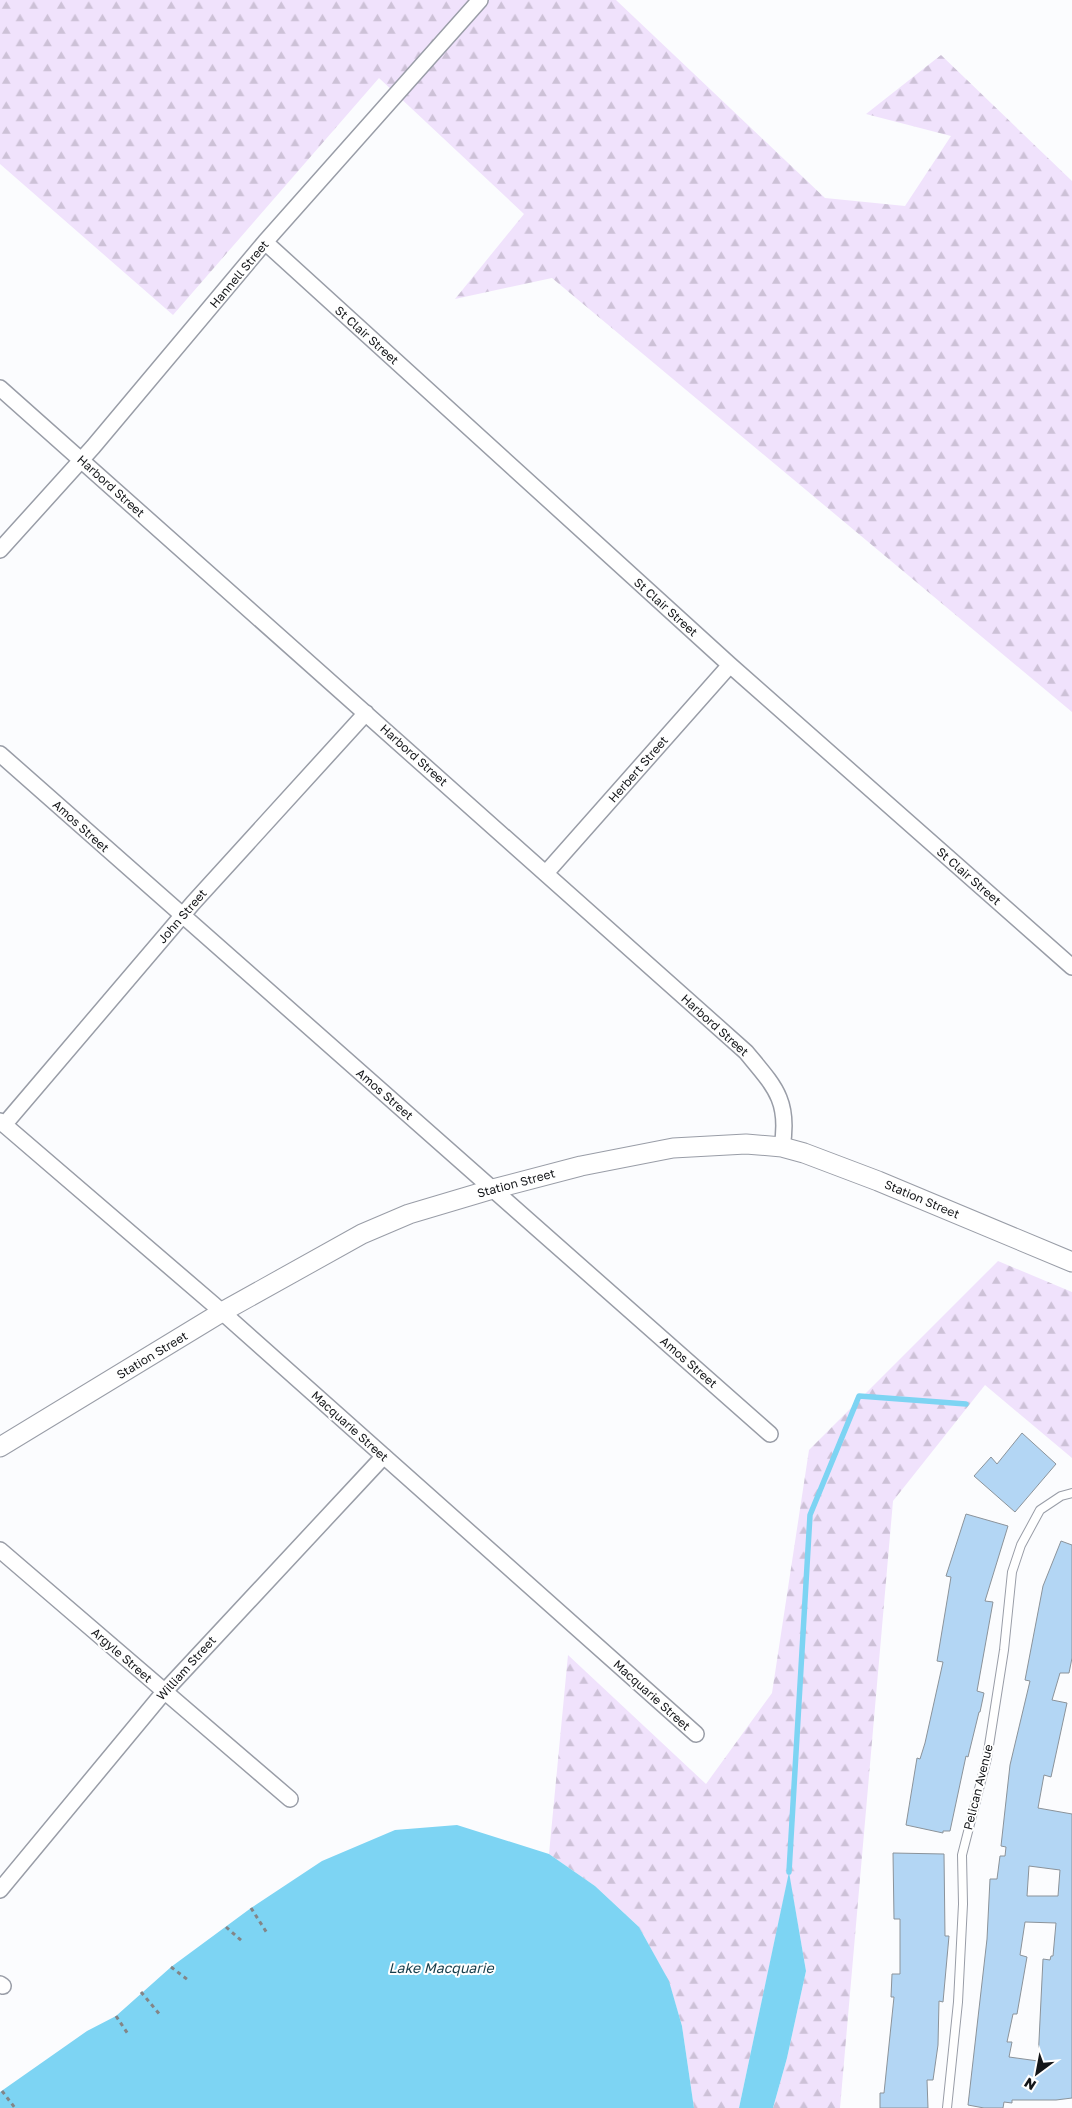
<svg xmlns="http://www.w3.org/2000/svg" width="1072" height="2108" font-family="'Golos Text',sans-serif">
<defs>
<pattern id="forest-firs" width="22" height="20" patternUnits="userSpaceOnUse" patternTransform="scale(1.25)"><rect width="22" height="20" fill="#f0e2fc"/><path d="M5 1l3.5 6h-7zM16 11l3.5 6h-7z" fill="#cdc1d7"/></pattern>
</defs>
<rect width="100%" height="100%" fill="#fbfcfe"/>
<path fill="url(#forest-firs)" d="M0,0H616L825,198L905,206L951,136L866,114L941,55L1072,181V712L552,278L455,299L524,214L379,78L173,315L0,164Z
M998,1261L1072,1292V1458L985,1385L893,1501L840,2108H773L787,2058L806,1971L789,1874L739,2108H694L682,2026L669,1982L639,1927L595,1886L549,1854L568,1655L706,1784L772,1693L809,1450Z"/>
<path fill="#7dd4f3" d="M457,1825L549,1854L595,1886L639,1927L669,1981L682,2026L694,2108H0V2092L87,2031L116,2016L171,1967L251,1908L322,1861L395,1830Z
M789,1872L806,1971L787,2058L773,2108H739Z"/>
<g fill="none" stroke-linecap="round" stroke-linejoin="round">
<path stroke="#7dd4f3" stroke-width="5.5" d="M789,1872L810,1515L859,1396L966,1404"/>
</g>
<path fill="#b3d6f4" stroke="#8b939a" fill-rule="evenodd" d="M1022,1433L1056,1464L1015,1512L974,1476L991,1457L997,1464Z
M966,1514L1008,1526L985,1601L993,1602L977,1691L984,1693L980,1712H979L968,1757L966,1756L950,1831H943V1833L906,1825L917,1758L920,1759L925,1743L943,1662L937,1661L951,1577L946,1576Z
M1061,1541L1072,1545V1658L1069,1673H1060L1052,1700L1067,1703L1051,1777L1044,1775L1038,1808L1072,1814V2098L1056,2100H1012V2103L1004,2102L1003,2108H984L968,2105L987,1939L990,1879H997L1000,1856H1005L1006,1847L1001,1846L1010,1765L1030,1681L1025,1680L1043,1586ZM1029,1866L1060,1870L1058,1896H1027ZM1025,1922L1056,1923L1053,1956H1051L1050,1960L1043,1959L1038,2061L1009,2057L1012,2042H1007L1013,2014H1017L1027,1957L1020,1955Z
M893,1853L944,1854L945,1936H949L943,2002L939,2001L938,2045L933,2080H927L928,2108H880V2093H884L894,1997H891L892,1974H900V1919H894Z"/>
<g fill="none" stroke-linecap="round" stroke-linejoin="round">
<defs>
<path id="service" d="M947,2108L958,2002L963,1904L962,1855L987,1758L1004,1650L1012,1572L1021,1545L1040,1510L1061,1496L1072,1493"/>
<path id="minor" d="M265,242L730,665L1072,967
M0,388L746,1052C774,1086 790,1100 782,1147
M0,550L93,447L265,242L480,0
M0,754L770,1434
M546,873L730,665
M0,1121L213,1304L696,1734
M4,1125L193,903L366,713
M0,1550L290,1799
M0,1890L164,1692L384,1456
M0,1984L3,1986"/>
<path id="tertiary" d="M0,1447L222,1312L362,1234L409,1214L493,1189L581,1166L673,1148L746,1144L782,1147L804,1153L878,1181L1072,1262"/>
</defs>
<use href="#service" stroke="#999da7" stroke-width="10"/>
<use href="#minor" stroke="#999da7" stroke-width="18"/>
<use href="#tertiary" stroke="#999da7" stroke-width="21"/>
<path stroke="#838587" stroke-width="3" stroke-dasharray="4 4" stroke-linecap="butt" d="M251,1908L267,1933
M226,1927L243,1942
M171,1967L188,1980
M141,1992L161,2016
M116,2016L128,2034
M2,2091L15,2108"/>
<use href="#service" stroke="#fff" stroke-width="8"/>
<use href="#minor" stroke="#fff" stroke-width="15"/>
<use href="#tertiary" stroke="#fff" stroke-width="19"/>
</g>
<g text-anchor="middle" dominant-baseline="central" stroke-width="4" stroke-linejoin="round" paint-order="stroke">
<g font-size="12" fill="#141619" stroke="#fff">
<text transform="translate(239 274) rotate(-50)">Hannell Street</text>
<text transform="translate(367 335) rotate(42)">St Clair Street</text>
<text transform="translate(111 486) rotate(42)">Harbord Street</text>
<text transform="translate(666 607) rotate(42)">St Clair Street</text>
<text transform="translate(414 755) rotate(42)">Harbord Street</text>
<text transform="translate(638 769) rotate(-49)">Herbert Street</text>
<text transform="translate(81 826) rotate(42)">Amos Street</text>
<text transform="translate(969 876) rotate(41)">St Clair Street</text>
<text transform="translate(182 916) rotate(-49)">John Street</text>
<text transform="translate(715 1025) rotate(42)">Harbord Street</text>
<text transform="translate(385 1094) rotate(41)">Amos Street</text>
<text transform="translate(516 1183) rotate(-15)">Station Street</text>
<text transform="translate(922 1199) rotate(23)">Station Street</text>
<text transform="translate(152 1355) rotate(-31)">Station Street</text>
<text transform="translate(689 1362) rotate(41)">Amos Street</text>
<text transform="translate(350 1426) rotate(42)">Macquarie Street</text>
<text transform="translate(122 1655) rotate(41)">Argyle Street</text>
<text transform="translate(186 1668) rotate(-48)">William Street</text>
<text transform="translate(652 1695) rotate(42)">Macquarie Street</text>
<text transform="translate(978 1787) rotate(-76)">Pelican Avenue</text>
</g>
<g font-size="14" font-style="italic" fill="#153d4a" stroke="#fff">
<text x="441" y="1967">Lake Macquarie</text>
</g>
</g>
<g transform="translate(1037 2073) rotate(212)" stroke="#ffffff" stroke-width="4" paint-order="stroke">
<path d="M0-4L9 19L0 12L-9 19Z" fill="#141619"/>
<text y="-8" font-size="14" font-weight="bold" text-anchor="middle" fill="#141619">N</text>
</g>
</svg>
